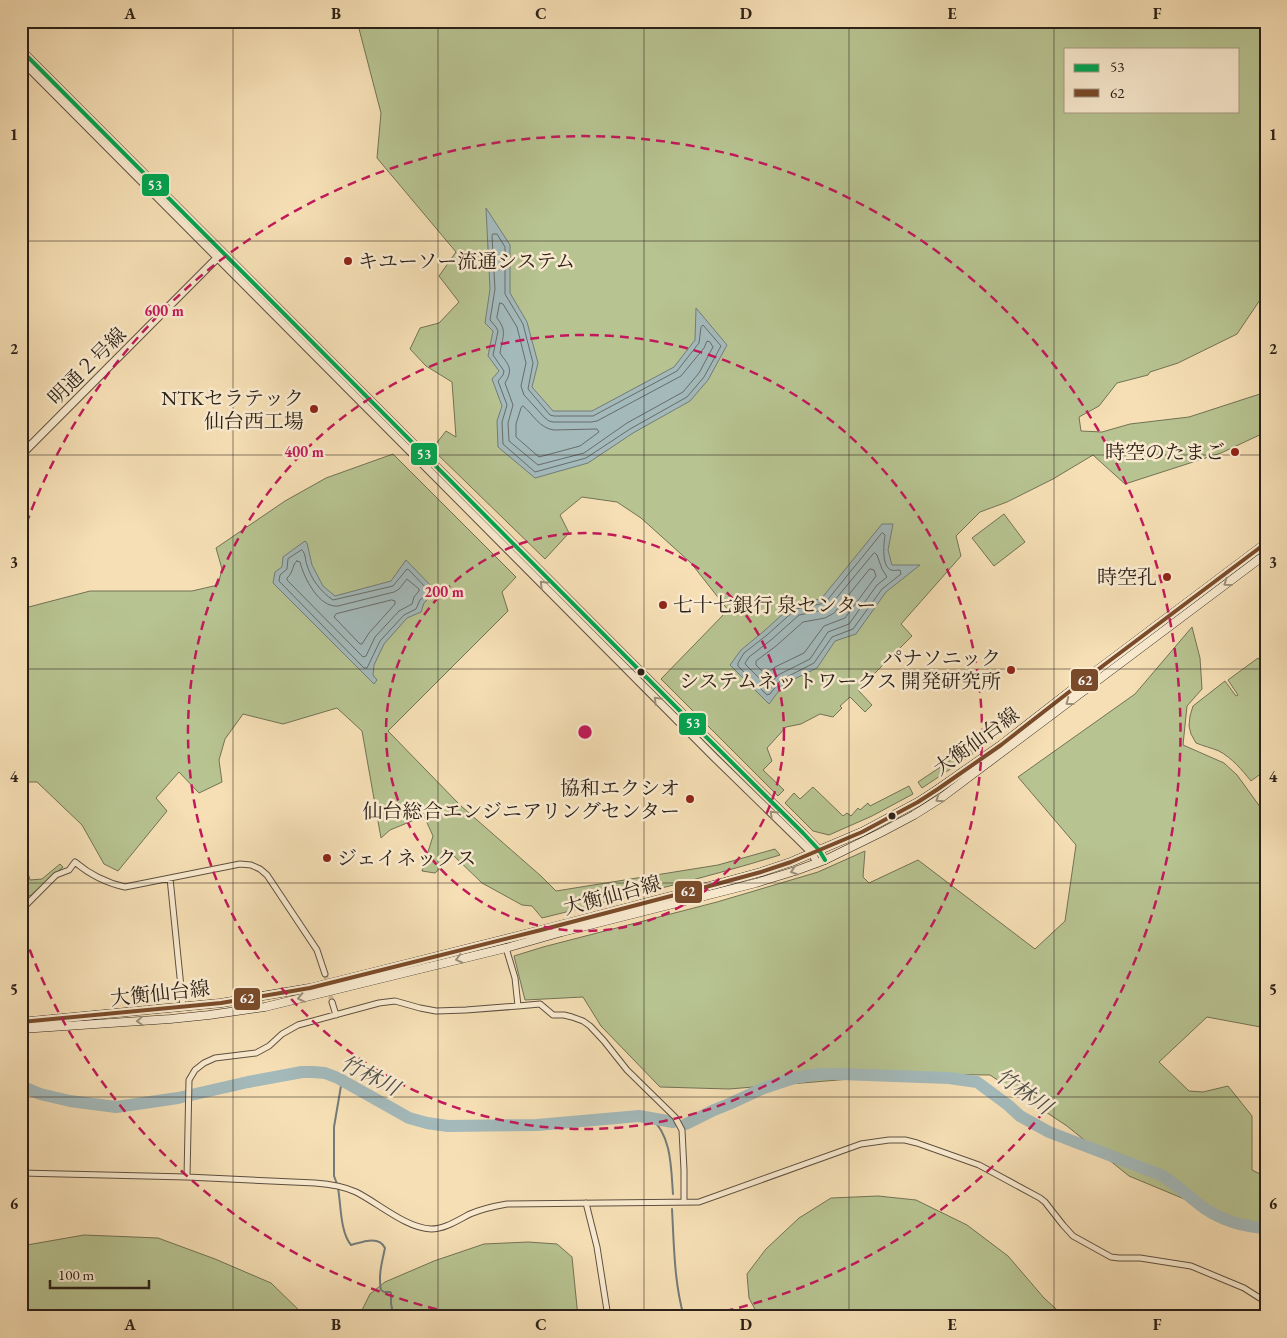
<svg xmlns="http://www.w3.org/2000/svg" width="1287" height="1338" font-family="'EB Garamond','Noto Serif JP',serif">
<rect width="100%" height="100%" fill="#f6dfb5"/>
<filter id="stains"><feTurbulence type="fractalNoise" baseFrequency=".004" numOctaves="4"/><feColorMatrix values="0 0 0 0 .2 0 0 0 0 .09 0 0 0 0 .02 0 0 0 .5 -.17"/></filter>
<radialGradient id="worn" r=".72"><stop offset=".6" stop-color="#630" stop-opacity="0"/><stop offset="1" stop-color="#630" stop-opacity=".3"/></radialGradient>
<path fill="#b7c391" stroke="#727255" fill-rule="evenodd" d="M357,21H1266V291L1237,334L1178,363L1150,372L1148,375L1117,383L1099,406L1079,417L1081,431L1102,432L1130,424L1189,417L1263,393L1266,402V432L1221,453L1125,484L1093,455L1053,479L1007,502L980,512L956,536L961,556L901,624L912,636L858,690L872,705L865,712L850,697L840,706L842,708L833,717L820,714L801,724L786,727L767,748L772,761L763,770L784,790L778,796L661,679L728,610L691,563L641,518L617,502L582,497L560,515L569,533L545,559L432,449L446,431L456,437L452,382L426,366L410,349L420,328L439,323L459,302L439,276L456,252L377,158L381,113ZM1066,49H1238V111H1066Z
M393,454L516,577L502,592L508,611L388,731L461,806L541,876L556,891L718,865L775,849L780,855C702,879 622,898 542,918L532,906L522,905L482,883L454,856L435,873L422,871L433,836L424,816L390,830L381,838L362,731L337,708L283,724L243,714L225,739L219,760L222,782L199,793L179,772L156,798L167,811L118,871L104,864L82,825L37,782H23L21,783V609L90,591H192L218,585L222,569L216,548L285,501L326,478Z
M1004,514L1025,542L994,566L972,538Z
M1192,627L1200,658L1202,689L1187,706L1183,745L1224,763L1237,775L1266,815V1028L1207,1017L1159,1062L1189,1091L1203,1092L1228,1086L1252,1116V1170L1266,1177V1233L1129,1176L1067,1126L990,1075L911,1074L729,1089L660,1087L601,1026L583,997L525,1000L514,956L543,947L717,902L818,872L865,851L863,877L869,883L918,860L1035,949L1065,921L1076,845L1018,777L1135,694Z
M1258,658L1266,668V770L1251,781C1242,770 1232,758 1219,751C1212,748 1203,746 1196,743L1191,734L1189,726L1190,716L1193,706L1225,681L1236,696L1238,695L1228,680Z
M969,748L973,754L922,788L918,782Z
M909,786L913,794L872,816L829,835L813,831L785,803L794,793L800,799L813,787L843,816L847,813L851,816L858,808L860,810L868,803L870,806Z
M21,849L30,880L42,879L60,864L63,867L30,896L21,889Z
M878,1196L916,1200L967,1225L1008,1256L1044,1298L1065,1317H759L749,1298L747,1274L766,1249L799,1218L831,1198Z
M84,1235L158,1238L215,1259L271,1283L306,1317H21V1246Z
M528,1242L557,1244L572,1257L578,1317H360L361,1312L370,1294L385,1282L434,1261L484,1244Z"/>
<path fill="#a3b9ba" stroke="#737c7a" d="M486,208L510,245V293L527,322L538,363L532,387L553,411H592L674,367L695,340L696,308L727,345L708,380L690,401L633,433L588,463L535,478L498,447L497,421L502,406L492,379L499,371L488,356L493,331L485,323L490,289Z
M882,524H893L888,550L892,565H920L886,592L856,634L835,641L817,668L784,684L769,704L730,665L741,650L764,631L794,604L821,599Z
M305,541L307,543L312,565L323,586L335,596L391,581L406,560L436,591L424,603L421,612L407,618L384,644L374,665L373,675L377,680L374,684L273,583L275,572L282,567L283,557Z"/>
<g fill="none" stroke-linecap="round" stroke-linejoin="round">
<path stroke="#686d6a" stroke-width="1" d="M493,234H497L505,247V294L523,324L533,363L528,389L550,415L554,416H593L677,371L699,343L701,327L703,325L721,346L704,377L687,397L630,429L586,458L535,472L503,444L502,422L507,405L498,381L503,375L504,371L493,355L498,331L496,327L490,320L495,289L492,236Z
M500,303L503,304L517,327L526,363L521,386L524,395L545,418L549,421L553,422H591L597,421L681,376L704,348L707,341L710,342L713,347L699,373L683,392L627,423L584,453L538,465L509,441L508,423L513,405L505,383C514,368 508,365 500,353C502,337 508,332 497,318Z
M523,406C534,415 539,428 554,430L597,429L599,432L580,446L539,457L516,437V424L521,408Z
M883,533L885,535C884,543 881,566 891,570C894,571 897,570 900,570L901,574L882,589L853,629L832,637L814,663L781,680L770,694L767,695L738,666V663L744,653L767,635L796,609L825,603L881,534Z
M302,550C306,554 305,560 307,565C311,579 321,592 333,600L393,586L407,569L409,570L428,590V593L420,600L416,609L404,615L380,641L367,668H364L279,581L280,575L287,569L288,559Z
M875,553L877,555L882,569L887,577L877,585L849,624L828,632L810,659L778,675L769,685H766L746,665L745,663L749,657L771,640L799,615L823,610L829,607L873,554Z
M297,561L300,562C304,578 319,608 338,606L394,592L399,589L407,579L419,589V591L414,597L412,604L399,611L375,637L366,656L363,657L287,580V578C294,572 292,564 297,561Z
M870,569L874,570L876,576L845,618L824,626L804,653L775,667L767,674H765L756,665V661L776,646L803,622L825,618L834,613Z
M392,600L395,601V604L369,633L362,644H360L334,617L336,614Z"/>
<path stroke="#737c7a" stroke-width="2" d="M651,1118C672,1136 671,1169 673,1194
M337,1184L334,1176V1127L342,1080
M338,1188C341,1204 340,1232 351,1245C362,1242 379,1235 385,1248C382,1262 378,1276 381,1290L384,1292H390L391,1293V1304L394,1317
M672,1209C674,1245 674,1282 684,1317"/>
<path stroke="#a3b9ba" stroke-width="12" d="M21,1086L40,1094L70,1101L116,1107L178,1098L248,1082L302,1072H313L325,1073L338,1078L409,1118L427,1123L448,1126L537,1125L639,1116L673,1122
M686,1124L714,1110L729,1104L764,1088L794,1078L819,1074H840L949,1078L977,1082L1008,1105L1020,1116L1049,1132L1161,1175C1176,1184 1189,1197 1204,1208C1222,1220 1244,1227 1266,1228"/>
<path stroke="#ceb996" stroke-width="5" stroke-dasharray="5 2.5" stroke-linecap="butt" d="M325,974L332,1002"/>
<defs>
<path id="minor" d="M170,878L183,1007
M21,910L56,875L69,870L75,862C89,874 107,883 125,887L240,864L251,865L260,869L267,875L317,950L325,974
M332,1002L336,1015
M518,1006L540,1004L553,1015H564L572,1017L583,1021L590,1026L604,1041L627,1070L675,1117L682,1130L684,1170V1201
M21,1173L187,1177L189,1080L195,1070L204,1063L215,1058L256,1053L269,1046L282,1034L298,1025L379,1003L395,1001L420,1008L436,1011L466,1010L518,1006L515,978L506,948
M187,1177L315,1183C329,1184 343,1186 356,1192C378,1203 406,1228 431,1229C445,1229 458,1220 470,1214C482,1209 495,1206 507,1204L699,1202L861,1144L889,1140H905L917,1143L979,1165L1040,1198L1045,1202L1063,1225L1073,1236L1111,1257L1119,1258H1140L1191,1266L1244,1288L1266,1302
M586,1203L597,1247L608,1317"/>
<path id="tertiary" d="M21,50L686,717L803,833L819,850L825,860
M21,60L715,758L798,839L812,853L817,863
M21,455L220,255"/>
<path id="secondary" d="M21,1022L221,1003L310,988L541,930L717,884L761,872L791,862L862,832L918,802L938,789L1001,745L1096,671L1266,543
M21,1029L170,1019L209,1015L265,1007L506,948L562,932L756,883L795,871L825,860L882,832L914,815L941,798L1266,554"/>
</defs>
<use href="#minor" stroke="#5e5040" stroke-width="7"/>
<use href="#tertiary" stroke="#5e5040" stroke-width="9"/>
<use href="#secondary" stroke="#2c2119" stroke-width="9"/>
<use href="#minor" stroke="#f9eacf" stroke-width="5"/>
<use href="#tertiary" stroke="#f9eacf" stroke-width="7"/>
<use href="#secondary" stroke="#f9eacf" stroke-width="8"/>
<defs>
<path id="bus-1" d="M21,50L686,717L803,833L819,850L825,860"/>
<path id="bus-2" d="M21,1022L221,1003L310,988L541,930L717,884L761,872L791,862L862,832L918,802L938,789L1001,745L1096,671L1266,543"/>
</defs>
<use href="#bus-1" stroke="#f9eacf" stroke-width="8"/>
<use href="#bus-2" stroke="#f9eacf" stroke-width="8"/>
<use href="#bus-1" stroke="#00a651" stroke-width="4"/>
<use href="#bus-2" stroke="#7a4b2a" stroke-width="4"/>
</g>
<defs><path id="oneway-chevron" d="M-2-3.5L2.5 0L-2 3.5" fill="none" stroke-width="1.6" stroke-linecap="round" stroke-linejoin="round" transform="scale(1.25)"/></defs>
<g stroke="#9d907d">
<use href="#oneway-chevron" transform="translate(1227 583) rotate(144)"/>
<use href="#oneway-chevron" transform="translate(543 584) rotate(-135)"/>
<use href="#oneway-chevron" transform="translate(657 700) rotate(-135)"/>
<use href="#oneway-chevron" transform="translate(1069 702) rotate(143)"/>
<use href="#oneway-chevron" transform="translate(939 799) rotate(146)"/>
<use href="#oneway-chevron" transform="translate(773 814) rotate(-136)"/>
<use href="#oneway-chevron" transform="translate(794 871) rotate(162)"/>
<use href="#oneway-chevron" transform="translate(459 959) rotate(166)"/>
<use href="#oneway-chevron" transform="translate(301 998) rotate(167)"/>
<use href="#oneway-chevron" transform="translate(140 1021) rotate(177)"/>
</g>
<path fill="none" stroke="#2c2119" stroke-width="1" stroke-opacity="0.55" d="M233,21V1317M438,21V1317M644,21V1317M849,21V1317M1054,21V1317M21,241H1266M21,455H1266M21,669H1266M21,883H1266M21,1097H1266"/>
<g fill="none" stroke="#c2185b" stroke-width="2.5" stroke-dasharray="9 6">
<circle cx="585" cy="732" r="199"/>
<circle cx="585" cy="732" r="397"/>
<path d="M466 1316A596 596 0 0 1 21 926M21 538A596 596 0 1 1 704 1316"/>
</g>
<g fill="#8f2418" stroke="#f9eacf" stroke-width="2">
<circle cx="348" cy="261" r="5"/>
<circle cx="314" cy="409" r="5"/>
<circle cx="1235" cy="452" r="5"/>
<circle cx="1167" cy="577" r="5"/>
<circle cx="663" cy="605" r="5"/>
<circle cx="1011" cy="670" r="5"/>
<circle cx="690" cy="799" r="5"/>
<circle cx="327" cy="858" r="5"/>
</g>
<g fill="#2c2119" stroke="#f9eacf" stroke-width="2">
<circle cx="641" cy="672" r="4.5"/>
<circle cx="892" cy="816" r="4.5"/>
</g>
<g text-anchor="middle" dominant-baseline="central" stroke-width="5" stroke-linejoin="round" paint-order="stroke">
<g font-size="20" fill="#2c2119" stroke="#f9eacf" text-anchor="end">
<text x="358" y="261" text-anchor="start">キユーソー流通システム</text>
<text x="304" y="398">NTKセラテック<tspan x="304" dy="23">仙台西工場</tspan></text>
<text x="1225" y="452">時空のたまご</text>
<text x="1157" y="577">時空孔</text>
<text x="673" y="605" text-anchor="start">七十七銀行 泉センター</text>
<text x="1001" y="658">パナソニック<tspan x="1001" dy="23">システムネットワークス 開発研究所</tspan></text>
<text x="680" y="788">協和エクシオ<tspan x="680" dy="23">仙台総合エンジニアリングセンター</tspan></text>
<text x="337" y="858" text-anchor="start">ジェイネックス</text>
</g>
<g font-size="20" fill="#2c2119" stroke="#f9eacf">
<text transform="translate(87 366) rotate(-45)">明通２号線</text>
<text transform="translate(976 741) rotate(-36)">大衡仙台線</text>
<text transform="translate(612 895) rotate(-15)">大衡仙台線</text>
<text transform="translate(160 993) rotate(-6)">大衡仙台線</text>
</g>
<g font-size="21" font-style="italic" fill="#504f49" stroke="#f9eacf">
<text transform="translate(370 1075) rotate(27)">竹林川</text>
<text transform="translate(1024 1091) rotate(35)">竹林川</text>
</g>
</g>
<circle cx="585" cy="732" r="8" fill="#c2185b" stroke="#f9eacf" stroke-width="2.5"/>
<g font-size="15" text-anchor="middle" font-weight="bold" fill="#c2185b" stroke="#f9eacf" stroke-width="5" stroke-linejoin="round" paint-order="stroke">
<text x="164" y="316">600 m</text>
<text x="304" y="457">400 m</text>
<text x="444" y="597">200 m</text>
</g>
<g stroke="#f9eacf" stroke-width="2">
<rect x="141" y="173" width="29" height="24" rx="5" fill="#00a651"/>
<rect x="410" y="442" width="28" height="24" rx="5" fill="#00a651"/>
<rect x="1070" y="668" width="29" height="24" rx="5" fill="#7a4b2a"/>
<rect x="678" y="712" width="29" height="24" rx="5" fill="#00a651"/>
<rect x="674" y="880" width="29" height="24" rx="5" fill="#7a4b2a"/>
<rect x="233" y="987" width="28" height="24" rx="5" fill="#7a4b2a"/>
</g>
<g font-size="14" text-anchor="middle" font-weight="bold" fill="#fff">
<text x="155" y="190">53</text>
<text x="424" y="459">53</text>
<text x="1085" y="685">62</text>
<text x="693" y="728">53</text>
<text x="688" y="896">62</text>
<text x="247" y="1003">62</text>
</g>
<rect width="1287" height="1338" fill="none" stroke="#f6dfb5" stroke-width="55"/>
<rect x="1064" y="48" width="175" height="65" fill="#f9eacf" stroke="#a79a86"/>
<rect x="1074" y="64" width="25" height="8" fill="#00a651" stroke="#a79a86"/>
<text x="1110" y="72" font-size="15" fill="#2c2119">53</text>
<rect x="1074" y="89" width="25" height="8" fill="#7a4b2a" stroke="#a79a86"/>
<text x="1110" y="98" font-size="15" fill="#2c2119">62</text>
<path d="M50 1280v8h99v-8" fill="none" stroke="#2c2119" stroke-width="2.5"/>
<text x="58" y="1280" font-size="15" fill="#2c2119" stroke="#f9eacf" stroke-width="4" paint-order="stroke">100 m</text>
<rect x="28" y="28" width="1232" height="1282" fill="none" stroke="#2c2119" stroke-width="2"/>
<g font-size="16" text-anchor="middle" font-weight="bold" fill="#2c2119">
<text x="130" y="19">A</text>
<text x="336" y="19">B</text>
<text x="541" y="19">C</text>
<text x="746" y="19">D</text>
<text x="952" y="19">E</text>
<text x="1157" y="19">F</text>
<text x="14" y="140">1</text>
<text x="1273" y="140">1</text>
<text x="14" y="354">2</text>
<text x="1273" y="354">2</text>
<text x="14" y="568">3</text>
<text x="1273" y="568">3</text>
<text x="14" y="782">4</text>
<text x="1273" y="782">4</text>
<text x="14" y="995">5</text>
<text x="1273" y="995">5</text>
<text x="14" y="1209">6</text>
<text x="1273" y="1209">6</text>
<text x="130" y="1330">A</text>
<text x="336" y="1330">B</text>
<text x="541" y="1330">C</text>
<text x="746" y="1330">D</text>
<text x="952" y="1330">E</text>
<text x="1157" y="1330">F</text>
</g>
<rect width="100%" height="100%" filter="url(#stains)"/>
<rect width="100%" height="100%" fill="url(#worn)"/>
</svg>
